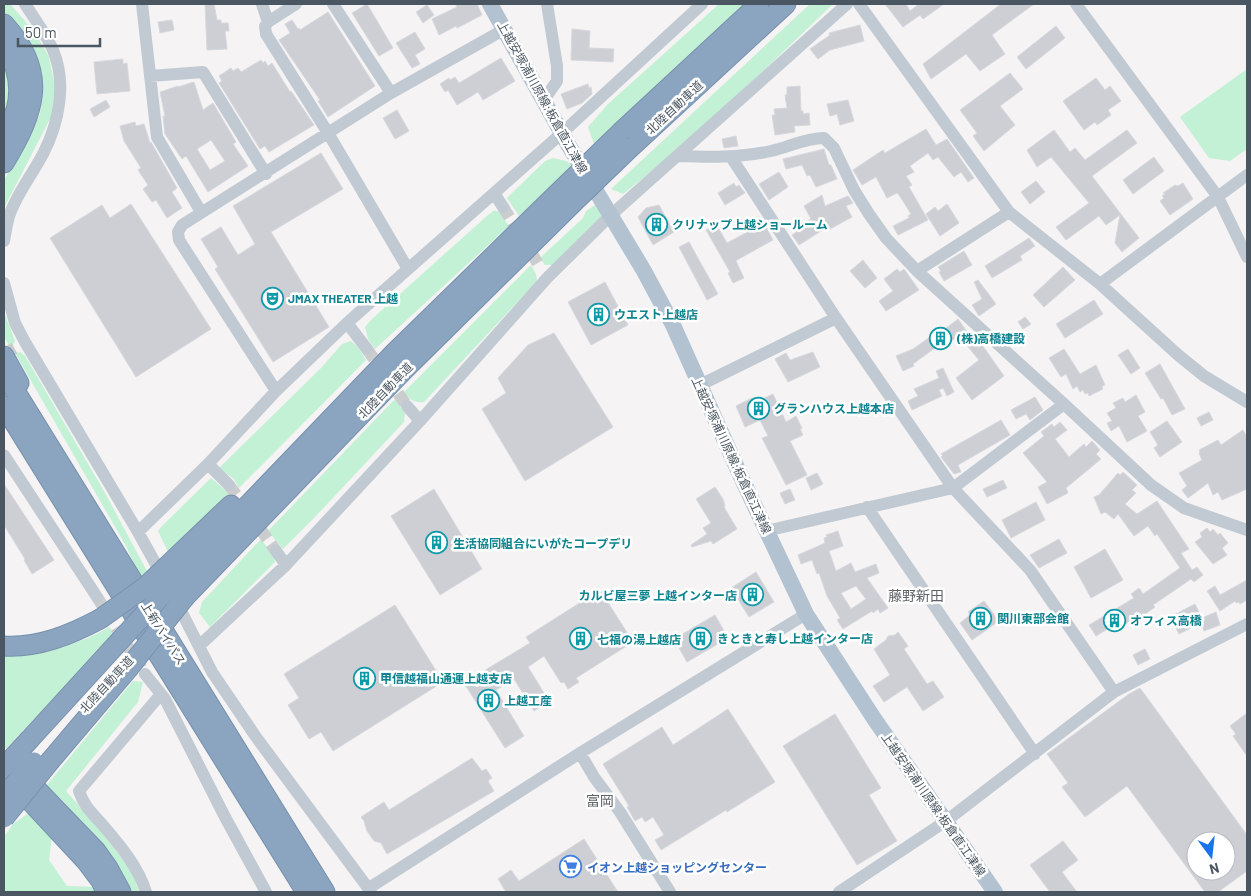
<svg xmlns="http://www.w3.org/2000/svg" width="1251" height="896" font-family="Barlow,'Noto Sans JP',sans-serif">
<rect width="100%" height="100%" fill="#f5f3f3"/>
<path fill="#c3f1d5" d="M4,4H10L34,31L49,57L55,88L51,117L4,208V180L28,140L40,114L43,86L35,55L9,18L4,15Z
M719,4H746L594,144L588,127L607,105Z
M810,4H833C765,69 697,136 623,194L611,189Z
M4,64L10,76L9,100L4,115Z
M1247,69V149L1230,161L1209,158L1180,117Z
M553,158L566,161L573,166L519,216L507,198L545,161Z
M595,205L602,214L600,220L553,265H545L540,258L583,218L586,211Z
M495,210L500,213L509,226L375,349L368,339L365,327L372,319L488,215Z
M531,265L536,274L537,281L424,402C414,403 410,400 404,392Z
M4,312L15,341L11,349L4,337Z
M351,341L358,347L366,360L239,488L234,479L219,468L321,368L342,344Z
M20,352L25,356L104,491L148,573L141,580L126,546L15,353Z
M395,399L405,413L404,422L314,518L283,549L268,531Z
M211,478L224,489L231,498L170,556L158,531L161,527Z
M261,539L273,555L275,562L210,627L199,613L202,602Z
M110,627L113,635L6,749L4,746V655L41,653L86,639Z
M133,681L143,682L138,702L66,791L97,826L132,872L139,892H128L110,858L64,802L46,786Z
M30,812L52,836L49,860L67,886L97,887L99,892H4V837L13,824Z"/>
<path fill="#cdcfd5" stroke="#d7d9de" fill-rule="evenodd" d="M205,4H214L217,20H221V23H228L229,31H225L227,49L207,50Z
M367,4L393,48L379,56L352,13Z
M455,4H477L482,15L457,28L456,26L439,35L432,19L457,7Z
M885,4H906L910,11L919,4H944L923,19L920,15L903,27Z
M1001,4H1034L992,35L1005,54L980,71L966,54L931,79L923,64Z
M427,5L434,15L423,23L416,12Z
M328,12L375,86L328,117L318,101L320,100L279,40L290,33L285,24L292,20L298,29L299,28L300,30Z
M172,20L174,30L160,33L158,22Z
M860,25L864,41L830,50L818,59L810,49L830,35L829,33Z
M1056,26L1065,38L1026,69L1017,57Z
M572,29L590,31L589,48L614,49L613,62L571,60Z
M415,32L425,49L415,55L420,64L412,68L396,43Z
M501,58L515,81L483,100L478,92L457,105L448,90L445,92L440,84L449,78L450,80L455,77L459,83Z
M123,59V64L127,63L130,91L97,94L94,62Z
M261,60L263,63L265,61L268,66L272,63L290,92L291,91L314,125L269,152L265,146L260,149L219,83L222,81L219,76L231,68L233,71L238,68L241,72Z
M1010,73L1023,89L1000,106L1015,125L984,151L973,136L977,133L960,110Z
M1096,78L1105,90L1110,86L1121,101L1108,110L1111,115L1097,125L1095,122L1084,130L1063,101Z
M194,82L203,110L213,103L236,142L233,144L248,166L208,192L186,156L182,159L165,134L163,116H165L160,92L178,86V87ZM211,140L225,161L210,170L197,149Z
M588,84L589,88L591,87L592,94L582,103L567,109L561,94Z
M800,86L801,111H803V114L809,113L810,125L794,126L795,132L775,135L772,115H775L774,109L787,108L785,95H787V87Z
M106,100L110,107L94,117L90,109Z
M848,100L854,121L840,125L837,114L830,116L827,104Z
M397,110L409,131L395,139L383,118Z
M135,122L136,126L144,124L150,143L151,142L177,188L172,192L182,208L167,218L156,200L152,202L143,189L148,185L138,170L141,168L124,141L120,126Z
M926,129L936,145L947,139L974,178L968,182L961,172L954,177L938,157L933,160L928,153L910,166L914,172L906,176L912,185L909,187L928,220L898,235L893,226L909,218L908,216L911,214L899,195L897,193L887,198L876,177L862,185L853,170L883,150L885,153Z
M1054,130L1070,152L1075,148L1085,160L1127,130L1137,143L1092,176L1139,238L1122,252L1115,243L1120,215L1106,225L1099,216L1066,240L1056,227L1089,203L1051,157L1037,167L1027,150Z
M736,136L738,146L724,148L722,139Z
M824,149L829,165H831L837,179L816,187L810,175L807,176L802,165L786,169L783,159Z
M321,153L343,189L271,232L329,327L273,362L215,269L218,267L201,239L221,227L238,255L255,244L233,206Z
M1154,157L1164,171L1133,194L1123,180Z
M779,172L788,187L769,200L759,184Z
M1036,181L1045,192L1030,204L1021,192Z
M734,183L736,187L739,185L745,193L725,205L718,193Z
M1183,183L1193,199L1170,215L1160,201L1164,198L1162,196L1165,194L1163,193L1175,185L1178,186Z
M822,195L825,206L848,196L853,203L846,206L852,217L830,229L829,226L799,245L792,235L801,229L799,226L811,219L804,206Z
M131,204L211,329L136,377L50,238L102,205L110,218Z
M947,204L959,223L940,236L926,214L935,207L938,211Z
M659,205L674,232L653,245L638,217L646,208Z
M764,223L773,240L737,260L736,261L744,278L733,283L728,273L730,272L706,230L716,224L727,243Z
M1029,238L1035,246L1020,256L1022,260L992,278L985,266Z
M689,242L718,294L707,300L679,247Z
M964,251L972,265L944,281L939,272L941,271L938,267Z
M863,260L877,278L865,288L850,271Z
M1063,267L1075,280L1044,307L1033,295Z
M897,269L900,272L904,269L919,290L886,311L879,301L893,291L884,279Z
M978,280L996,304L979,316L972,305L982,299L974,282Z
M605,282L628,325L591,345L568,302Z
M1094,300L1103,314L1065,338L1056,324Z
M1025,317L1031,324L1023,329L1018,322Z
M958,319L973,340L976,338L985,349L1004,376L972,400L956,378L979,360L959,336L945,345L943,342L913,364L914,366L903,371L896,356L913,349L944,327L945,329Z
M554,333L613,427L525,481L482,409L506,393L498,378L528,345Z
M1064,349L1080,374L1096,365L1105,385L1102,386L1103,389L1089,396L1088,393L1085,394L1083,390L1080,392L1077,386L1073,389L1066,374L1061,377L1049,358Z
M1128,349L1140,368L1131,374L1118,355Z
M813,352L820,367L788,382L775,359L786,353L790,360Z
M1160,364L1185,409L1172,415L1163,398L1161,399L1145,373Z
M943,368L954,392L947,396L943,388L939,390L942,396L912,410L908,401L918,396L914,389L939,378L936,371Z
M773,394L786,422L796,416L802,428L800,429L803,435L790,441L807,475L786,485L762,438L768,436L760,420L745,427L736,406L752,398L754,403Z
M1136,395L1145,412L1138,416L1147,431L1127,442L1119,426L1111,431L1107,423L1112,421L1107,413L1116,408L1113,403L1123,398L1125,402Z
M1035,397L1043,410L1030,420L1026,414L1016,419L1011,410Z
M1209,412L1213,420L1201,426L1197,418Z
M1001,420L1010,435L958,465L961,472L954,474L941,457L943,456L941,454Z
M1167,421L1182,442L1160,457L1154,448L1158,445L1150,432Z
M1060,422L1067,430L1055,439L1069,457L1084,444L1086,447L1092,441L1100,450L1096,454L1101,459L1066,488L1068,493L1047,504L1038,487L1047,482L1023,453L1044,436L1041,432L1052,424L1054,427Z
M1243,430L1247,437V489L1222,500L1218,492L1213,495L1208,483L1188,498L1182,490L1187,486L1179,473L1202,460L1199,453L1200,452L1199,450L1218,440L1221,445Z
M1123,472L1137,485L1132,490L1136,493L1125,504L1137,514L1157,501L1189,549L1181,553L1192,570L1197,567L1203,575L1194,582L1191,579L1153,605L1155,607L1145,614L1144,613L1122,626L1119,622L1096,636L1089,625L1134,598L1131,594L1139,588L1143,594L1180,568L1157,534L1155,536L1148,526L1134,536L1118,514L1114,519L1105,512L1101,514L1094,497L1099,495L1118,473L1120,475Z
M817,473L823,484L811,490L806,478Z
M1003,480L1007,488L987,497L983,489Z
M4,484L54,560L32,574L24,560L25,559L4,525Z
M715,487L723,499L725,506L724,507L737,529L713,544L711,541L692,547L691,545L707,534L703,528L711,523L696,499Z
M434,489L482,569L440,595L391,516Z
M790,489L795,500L785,504L780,493Z
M1036,502L1045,520L1011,538L1002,520Z
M1207,528L1210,532L1213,529L1218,535L1220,533L1228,543L1222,548L1227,555L1213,564L1195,542L1202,537L1200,533Z
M838,531L843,546L829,551L836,571L851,563L855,572L876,564L879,573L867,578L888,608L880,613L878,609L873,613L872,611L843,629L837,620L840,618L827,596L819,573L817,574L812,560L801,564L798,555L825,543L824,538L827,537L826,535ZM856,586L866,599L851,609L841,593Z
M1059,539L1067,553L1039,568L1030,555Z
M1105,549L1123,580L1091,598L1074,567Z
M756,572L774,602L749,617L731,588Z
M1247,580V600L1240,604L1239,602L1236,603L1235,601L1220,611L1207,591L1215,586L1220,595Z
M600,590L633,642L576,678L579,682L568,689L564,682L561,683L544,656L528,667L549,701L534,711L514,679L496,690L524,736L505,748L464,683L530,643L526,637Z
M984,601L999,621L972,640L960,623L970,615L968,612Z
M1195,604L1202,618L1216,612L1220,625L1204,631L1201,623L1179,634L1170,617Z
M395,605L443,682L333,751L321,732L309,739L288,705L299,698L284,674Z
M715,615L728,638L687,662L674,639Z
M898,632L908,646L904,649L927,684L933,681L944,697L923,711L907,687L884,702L873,686L890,675L874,649L886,640L888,636L895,635Z
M1145,649L1150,659L1138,665L1133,655Z
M1140,688L1247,835V871L1218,892H1205L1127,786L1085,817L1062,787L1068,783L1047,754L1129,694ZM1196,841H1226V871H1196Z
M728,709L775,782L727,812L726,810L661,850L655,840L664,835L653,817L645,822L642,817L635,821L627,807L629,806L603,764L662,727L673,745Z
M1247,713V756L1233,736L1236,734L1230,726Z
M835,714L881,788L869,795L897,841L857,865L783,746Z
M472,758L482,771L486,769L492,778L488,781L494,791L387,854L381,843L374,841L367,831L364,821L361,817L384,802L389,810Z
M584,839L618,892H506L498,879L511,870L519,881Z
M1063,841L1078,860L1062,872L1077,892H1050L1030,865Z"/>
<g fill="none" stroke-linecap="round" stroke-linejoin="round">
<path stroke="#caccce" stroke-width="12" stroke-dasharray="12 6" stroke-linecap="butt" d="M503,207L540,267
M367,349L407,406
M4,354L17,347
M229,485L276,551
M97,597L145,674"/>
<defs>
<path id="highway" d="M4,24C49,73 35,112 4,163
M4,44C22,72 25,106 4,133
M622,131L759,4
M630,148L786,4
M4,356L19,383
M4,373L325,892
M4,406L306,892
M167,566L231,505
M174,582L394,353L562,189
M185,597L405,369L572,204
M4,646C38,648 70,635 100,619
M30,739L115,646
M51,760L128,669
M20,772L96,851L108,868L121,892
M4,773L86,861L101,881L106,892"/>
</defs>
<use href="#highway" stroke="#7690ad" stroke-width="21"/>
<path stroke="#c1cad2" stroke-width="12" d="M142,4L157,137L201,212
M262,4L268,22
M296,4L268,22L265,26L266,34L328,133L408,269
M333,4L391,93
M859,4L1009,212L1100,284L1177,354L1204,376L1247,402
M1076,4L1218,197L1247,257
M150,76L203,72L266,174
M544,100L557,81V66L547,4
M677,156C708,157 740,158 771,151C789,147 805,138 824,138L834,148L854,190L869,214L886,238L917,271L1064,404L1151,485L1184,508L1247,530
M731,157L836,318L953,488L1030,570L1114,692
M494,193L503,207
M4,241C6,231 7,220 11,211C19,191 33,173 43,154C59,123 67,83 53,50C46,34 34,18 25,4
M917,271L1009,212
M4,283L15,323L25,342L138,532L164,579
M1100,284L1247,175
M347,323L367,349
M700,385L836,318
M276,391L179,240L178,232L182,225L391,93L505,29
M407,406L420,421
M4,455L97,597
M208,464L229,485
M867,507L1035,754
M766,531L953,488L1064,404
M138,532L208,464L276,391L347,323L562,133L702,4
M276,551L286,565
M176,601L212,672L256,737L371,892
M200,645L286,565L420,421L547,278L611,215L847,4
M145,674L165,699L225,817L266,892
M580,753L594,777L620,812L670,892
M369,888L580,753L806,614
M146,892C138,866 119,844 101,823C91,812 84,806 79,791L161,694
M839,892L946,821L1114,692L1247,624"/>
<path stroke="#b3c2d1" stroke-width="16" d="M490,4L569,146L644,271L673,325L742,479L806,614L875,720L995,892"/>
<use href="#highway" stroke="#8ba5c1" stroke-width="19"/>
<defs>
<path id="highway-bridge" d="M562,189L622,131
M572,204L630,148
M100,619L145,587L167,566
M115,646L174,582
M128,669L185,597
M4,767L30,739
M4,796L34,762
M4,818L51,760"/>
</defs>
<use href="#highway-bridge" stroke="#7690ad" stroke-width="21" stroke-linecap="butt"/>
<use href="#highway-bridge" stroke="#8ba5c1" stroke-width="19"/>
</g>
<defs>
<symbol id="building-ring" viewBox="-11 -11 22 22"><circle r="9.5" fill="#fff" stroke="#0f9aa8" stroke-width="1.5"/><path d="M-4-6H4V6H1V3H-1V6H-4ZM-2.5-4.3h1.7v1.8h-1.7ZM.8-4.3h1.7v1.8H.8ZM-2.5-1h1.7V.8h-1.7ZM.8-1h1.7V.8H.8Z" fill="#0f9aa8"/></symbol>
<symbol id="theatre-ring" viewBox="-11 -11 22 22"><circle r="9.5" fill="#fff" stroke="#0f9aa8" stroke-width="1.5"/><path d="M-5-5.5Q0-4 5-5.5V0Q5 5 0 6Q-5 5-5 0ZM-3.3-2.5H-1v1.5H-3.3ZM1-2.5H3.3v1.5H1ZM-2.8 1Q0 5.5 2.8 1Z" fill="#0f9aa8"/></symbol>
<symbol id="supermarket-ring" viewBox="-11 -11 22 22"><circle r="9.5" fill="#fff" stroke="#3f7fe0" stroke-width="1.5"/><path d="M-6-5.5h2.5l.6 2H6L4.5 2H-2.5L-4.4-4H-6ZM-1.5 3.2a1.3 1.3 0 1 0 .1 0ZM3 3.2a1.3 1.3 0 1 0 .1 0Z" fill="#3f7fe0"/></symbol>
</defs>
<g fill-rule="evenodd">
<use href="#building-ring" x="644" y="212" width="25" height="25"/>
<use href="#theatre-ring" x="260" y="286" width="25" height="25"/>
<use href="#building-ring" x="586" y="302" width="25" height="25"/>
<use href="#building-ring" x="928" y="326" width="25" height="25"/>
<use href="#building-ring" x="746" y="396" width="25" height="25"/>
<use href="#building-ring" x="424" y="530" width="25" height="25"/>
<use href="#building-ring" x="740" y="582" width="25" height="25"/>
<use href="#building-ring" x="968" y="606" width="25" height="25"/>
<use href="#building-ring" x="1102" y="608" width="25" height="25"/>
<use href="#building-ring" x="688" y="626" width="25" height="25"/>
<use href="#building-ring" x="568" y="626" width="25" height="25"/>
<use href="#building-ring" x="352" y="666" width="25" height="25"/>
<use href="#building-ring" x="476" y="688" width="25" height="25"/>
<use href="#supermarket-ring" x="558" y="854" width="25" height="25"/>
</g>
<g text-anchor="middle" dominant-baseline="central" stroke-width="5" stroke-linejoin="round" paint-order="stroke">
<g font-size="12" fill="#4a5661" stroke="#fff">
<text transform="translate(543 97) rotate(61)">上越安塚浦川原線;板倉直江津線</text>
<text transform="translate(674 107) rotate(-43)">北陸自動車道</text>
<text transform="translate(385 390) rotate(-46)">北陸自動車道</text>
<text transform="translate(732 455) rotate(65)">上越安塚浦川原線;板倉直江津線</text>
<text transform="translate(164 633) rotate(58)">上新バイパス</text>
<text transform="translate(106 684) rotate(-47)">北陸自動車道</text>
<text transform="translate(934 804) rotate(55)">上越安塚浦川原線;板倉直江津線</text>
</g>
<g font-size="12" font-weight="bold" fill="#0d838f" stroke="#fff" text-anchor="start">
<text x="672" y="224">クリナップ上越ショールーム</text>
<text x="288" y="298">JMAX THEATER 上越</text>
<text x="614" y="314">ウエスト上越店</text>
<text x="957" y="338">(株)高橋建設</text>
<text x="774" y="408">グランハウス上越本店</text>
<text x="453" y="543">生活協同組合にいがたコープデリ</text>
<text x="737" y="595" text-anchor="end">カルビ屋三夢 上越インター店</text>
<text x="997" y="618">関川東部会館</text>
<text x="1130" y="620">オフィス高橋</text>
<text x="717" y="638">きときと寿し上越インター店</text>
<text x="597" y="639">七福の湯上越店</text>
<text x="380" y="678">甲信越福山通運上越支店</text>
<text x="504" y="700">上越工産</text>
</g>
<g font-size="12" font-weight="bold" fill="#366cbe" stroke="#fff" text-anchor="start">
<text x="587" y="867">イオン上越ショッピングセンター</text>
</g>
<g font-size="14" fill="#5f6368" stroke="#fff">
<text x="916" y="595">藤野新田</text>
<text x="600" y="800">富岡</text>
</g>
</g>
<rect width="1251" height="896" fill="none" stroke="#4a5661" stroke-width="10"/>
<g transform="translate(1211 856) rotate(165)"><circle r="24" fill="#ffffff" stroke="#b7bbc0"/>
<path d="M0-4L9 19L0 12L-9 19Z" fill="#1a73e8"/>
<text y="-8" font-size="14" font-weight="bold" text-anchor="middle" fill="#4a5661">N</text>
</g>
<path d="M18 38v8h82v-8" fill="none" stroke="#4a5661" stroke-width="2.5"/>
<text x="25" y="38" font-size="15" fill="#4a5661" stroke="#ffffff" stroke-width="4" paint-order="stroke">50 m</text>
</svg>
